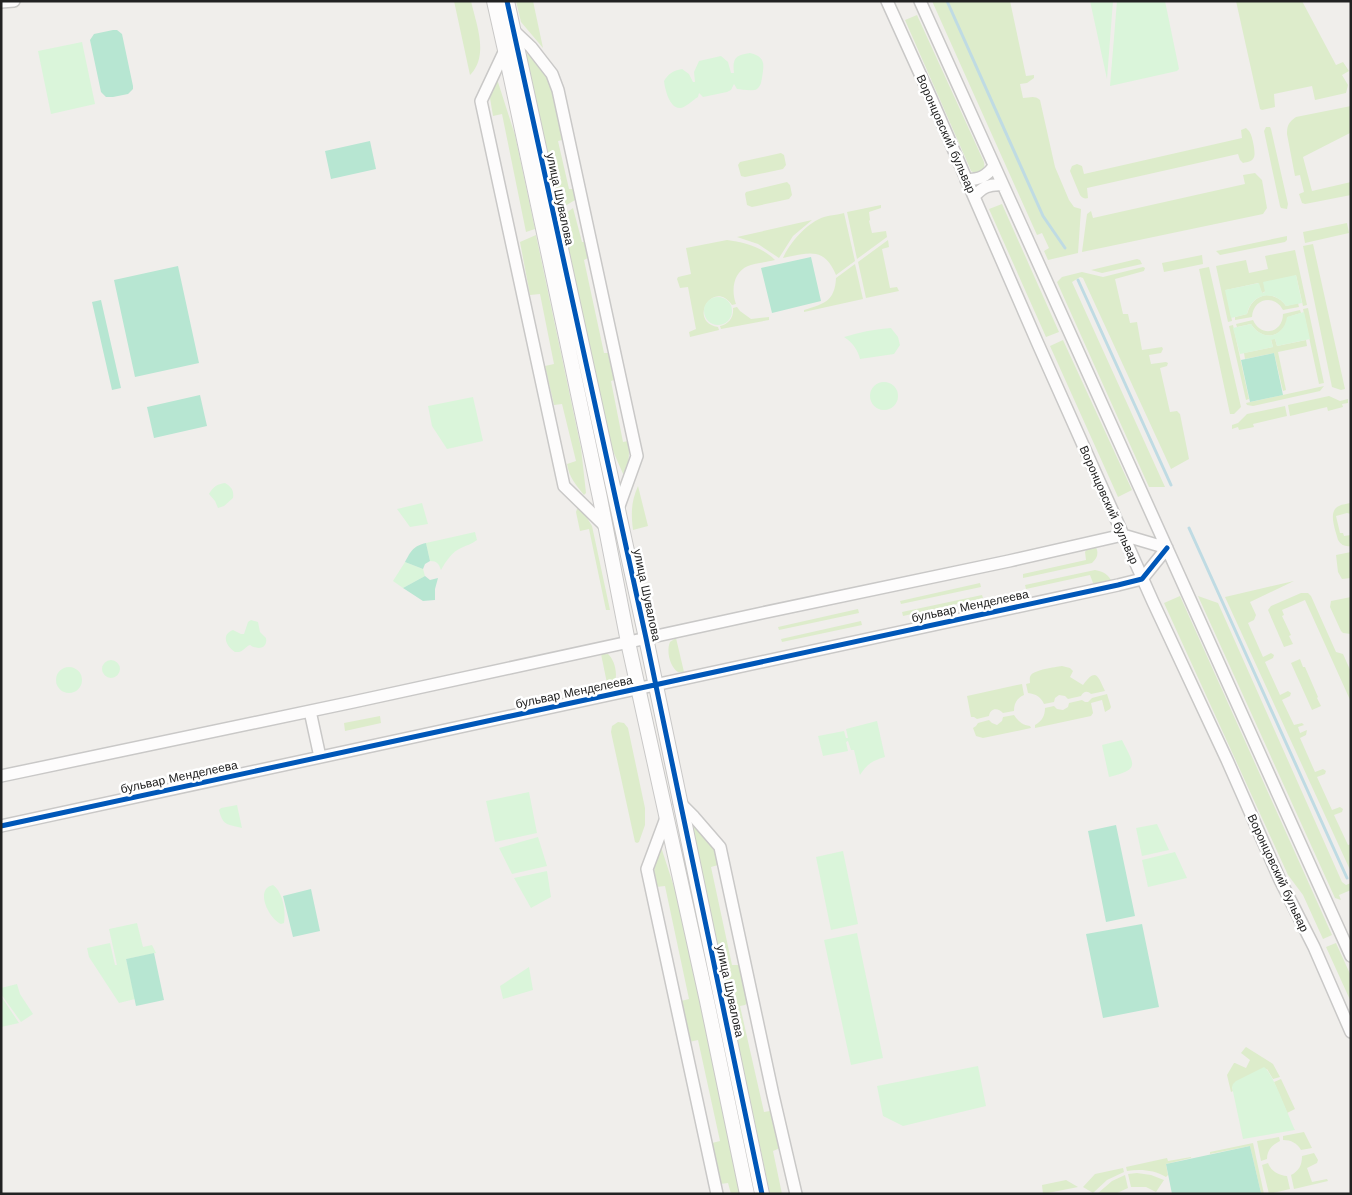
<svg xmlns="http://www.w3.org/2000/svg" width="1352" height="1195" font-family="'Work Sans',sans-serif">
<rect width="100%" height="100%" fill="#f0eeeb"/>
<path fill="#ddeccb" d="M454,1H471C476,24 489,54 471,74L470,75Z
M516,1H533L543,48L521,22Z
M932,1H1010L1026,76L1034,75V78L1027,83L1020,84L1023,98C1030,98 1034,95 1040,100L1055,167L1069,200L1074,207L1081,209L1078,253L1048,260L1044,251L1049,248L1042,233L1037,235Z
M1236,1H1302L1336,65L1343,62L1349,71L1342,75L1348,85L1346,93L1315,100L1312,86L1274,94L1275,107L1262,110L1260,109Z
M917,15L984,162C985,170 983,171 977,174L971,171L969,166L905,20Z
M526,53C554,70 556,110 562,140L558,141L569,189H573L575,200L560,209Z
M497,79L515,135L535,229L526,232L502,114L493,116L490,98L495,80Z
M1351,106V132L1350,133L1303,157L1312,191L1351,182V195L1305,204L1302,203L1299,194L1304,192L1300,175L1295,176L1287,134C1287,125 1289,122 1296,117Z
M1266,127H1270L1271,129L1288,204L1287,209L1281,208L1280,206L1264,131Z
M1246,128C1247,129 1248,130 1249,131C1252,134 1256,153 1254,157C1253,161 1248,162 1243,163L1240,160L1238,154L1087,188L1088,198C1085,199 1082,198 1080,195L1070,171L1072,166L1077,164L1082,166L1084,174L1242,138L1241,130Z
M781,153L784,155L786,165L783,169L745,177L741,176L738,165L740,162Z
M1255,173L1262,180L1267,208L1263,214L1082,252L1087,214L1091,211L1093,218L1245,184L1243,175Z
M787,182L790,185L792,195L789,199L752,207L747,205L745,194L746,192Z
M1002,204L1059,332L1046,337L989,209Z
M881,205V208L869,212L870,220L869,221L872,233L886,231L887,237L857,259L847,212Z
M573,208L582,242H584L588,258L584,260L604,353H608L614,380L611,381L623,442L628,441C630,454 629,465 624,476L609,442L562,216Z
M844,213L855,261L836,275C824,246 808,253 783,258C790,242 808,222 824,217C831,215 837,215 844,213Z
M812,220L793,236L779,258L758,244L737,237Z
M1347,223L1349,233L1305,243L1303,232Z
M536,235L581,448L586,493L584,495C576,485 569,477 567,464L576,461L562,404L554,405L545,366L554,364L540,294L530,295L520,242Z
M1287,236V240L1285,242L1220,255L1216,251Z
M727,240C744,242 762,247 775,260C767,262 756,263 748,266C733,272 731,291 736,304L732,305C713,278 687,322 718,327L719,330L690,337L689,332L696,329L688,287L680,288L677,279L678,277L691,274L686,248Z
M888,240L889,247L882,249L890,288L897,287L899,291L866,298L858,262Z
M1313,244L1345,389L1341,390L1332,387L1303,246Z
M1295,250L1307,305L1303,306L1296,275L1262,293L1258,283L1226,290L1232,321L1228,322L1216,266L1246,260L1249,273L1268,269L1265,256Z
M1202,255L1203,264L1164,272L1162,263Z
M1137,259L1140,260L1142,264L1102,273L1091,270Z
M855,264L863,299L804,312V310C824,304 835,301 836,278Z
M1143,267L1145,268L1144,271L1115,279L1123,314H1128L1130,323L1137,322L1142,350L1162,347L1163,349L1161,353L1149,355L1151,364L1166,362L1168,363L1167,366L1160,368L1170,412L1177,411L1180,414L1189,459L1171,469L1083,278L1080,277L1072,282L1165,487H1149L1057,282L1062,277L1082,272L1103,277Z
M1209,267L1241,407L1234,414H1230L1199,269Z
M1266,295C1275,296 1281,299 1286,306L1298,303L1299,307L1283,310C1275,294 1253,298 1252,317L1235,320V317L1247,314C1250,304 1255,297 1266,295Z
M737,307L740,311L751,319L769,317V320L721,329L720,326C729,324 734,317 733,308Z
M1308,308L1324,383L1319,384L1303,309Z
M1300,310L1301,313L1288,317C1284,338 1262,342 1251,324L1237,327L1236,324L1253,320C1261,338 1283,333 1283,314Z
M1233,325L1249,399L1246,400L1229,326Z
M1271,339H1275L1277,346L1306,340L1307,346L1278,352L1286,390L1283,391L1274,353L1245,359L1244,353L1273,347Z
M1063,340L1132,490L1118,497L1050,346Z
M1324,386L1320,391L1253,406L1247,405L1246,403Z
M1329,396L1340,401L1348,399V403L1342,404L1343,407L1328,411L1327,407L1290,416L1288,405Z
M1285,406L1287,416L1253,424L1254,427L1239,430L1238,427L1232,429V425L1238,423L1247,414Z
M638,486L648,526L633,530C631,513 631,502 638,486Z
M1351,503V514L1347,513L1336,516L1340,533H1343L1344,536L1351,535V546C1345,547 1341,545 1338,540C1336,531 1327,511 1339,506C1342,504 1347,504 1351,503Z
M577,509H579L586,516L592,526L610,610H606L589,529L580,531L576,512Z
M1096,547C1099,554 1097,558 1092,563L1023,578V574L1086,560L1085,552L1087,549Z
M1351,552V578L1342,579L1338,572L1336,555Z
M1095,570C1104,572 1108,574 1112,582L1096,584L1093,583L1090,575L1026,589L1025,585Z
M1294,581L1250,602L1256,615L1254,620L1248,623L1263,657L1271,653L1274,655L1273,658L1265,662L1280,695L1288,691L1291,693L1290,696L1282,700L1294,725L1302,723L1304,725L1298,727L1300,733L1307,730L1306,735L1300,738L1315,772L1323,769L1326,771L1325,774L1317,777L1332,810L1340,807L1343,809L1342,812L1334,815L1348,845L1351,844V872L1225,597Z
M980,583L981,587L901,604L900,601Z
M1301,593H1308L1311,596L1336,652L1343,654L1351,672V702L1305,600L1282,610L1284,615L1282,616L1291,635L1289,636L1293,644L1284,647L1268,610L1271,606Z
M982,595L983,598L903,616L902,612Z
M1180,596L1332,935L1323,939L1303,895L1288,875L1164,603Z
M1198,596L1218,603L1342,882L1346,885L1351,883V890L1339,895L1341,900L1335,898Z
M1351,597V634L1343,633L1341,631L1330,607L1331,601Z
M858,609L859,613L779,630L778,627Z
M861,621L862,625L782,642L781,639Z
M676,638L684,672H678C670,667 666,651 670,642Z
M605,653L608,654C615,660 619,677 613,685L608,688L601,654Z
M1300,659L1303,667H1305L1318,697L1317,698L1321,706L1312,710L1291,663Z
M1062,666L1070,668L1073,671L1070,677L1083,685C1096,667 1098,676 1105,691L1091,694C1087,690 1083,692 1081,696L1068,699L1065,696L1059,695L1055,698L1054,702L1044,704C1041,697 1036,694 1028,693L1026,684L1030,683C1030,680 1029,678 1031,675C1034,670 1055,667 1062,666Z
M1022,684L1024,695C1017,698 1014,703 1014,711L1003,713C998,707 990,708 989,716L977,719L974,717H971L967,696Z
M1107,694L1111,707L1110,709L1105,712L1102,700L1091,703L1093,713L1091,716L1035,728V725C1042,721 1045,716 1045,708L1054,706L1057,709L1063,710L1068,707L1069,703L1082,700L1085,702H1088L1092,698Z
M1014,715C1018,721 1022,725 1030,726L1031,728L983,738L976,736L973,728L976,726L978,723L989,720L992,723L997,725L1002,721L1003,717Z
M380,716L381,723L345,731L344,723Z
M618,722L624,723L628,728L645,808V825L639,842L637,843L635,842L611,732L612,726Z
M692,822L716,849L718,865L711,867L732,965H739L748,1002L745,1005L740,1006L764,1112L770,1111L772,1112L780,1148L773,1151L782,1194H770L692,826L690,824Z
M661,847L677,896L741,1194H731L728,1183L720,1184L712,1143L720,1141L698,1040L689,1042L681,1001L689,999L665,886L656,887C653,872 653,861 661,847Z
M1336,943L1351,976V1002L1326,947Z
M1246,1047L1273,1064L1280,1077L1273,1079L1267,1069L1232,1087L1233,1091L1231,1092L1227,1075L1234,1063H1235L1246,1068L1250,1060L1241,1053L1245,1048Z
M1281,1079L1295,1109L1287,1113L1274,1082Z
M1304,1132L1312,1148L1301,1150C1297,1143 1291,1140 1283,1140V1136Z
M1279,1137L1280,1141C1272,1145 1267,1150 1267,1159L1261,1161L1257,1141Z
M1253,1143L1264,1194H1258L1261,1193L1250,1146L1210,1154V1152Z
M1314,1153L1318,1160L1317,1163L1307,1168L1312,1182L1327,1179L1328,1181L1294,1189L1291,1175C1299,1171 1302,1165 1302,1156Z
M1191,1157V1158L1166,1164L1168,1175L1166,1177C1154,1170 1141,1169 1127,1171L1126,1167L1167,1158L1168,1161Z
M1268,1163C1271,1171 1278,1175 1287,1176L1290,1189L1269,1194L1262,1165Z
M1123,1168L1124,1172L1107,1180L1093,1193L1083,1187L1095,1174Z
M1137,1173L1151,1175L1164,1180L1156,1192L1146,1187H1131L1128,1174Z
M1125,1175L1128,1188L1115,1194H1097L1112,1181Z
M1066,1180L1078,1187L1043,1194L1042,1185Z"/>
<path fill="#daf5da" d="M1090,1H1113L1107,79Z
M1117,1H1165L1179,69L1177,71L1110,86Z
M82,42L95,104L51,114L38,51Z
M750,53C766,57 764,64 762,78C761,82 761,86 757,89C752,92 742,89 737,89L734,84L731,90L727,92L703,97L699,93L698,97C693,100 685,108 680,108C669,108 665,89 664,81C669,73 673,71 682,69L689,74L693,82H695L694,72L699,61L721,56L728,62L731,73H734C732,58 736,55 750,53Z
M1296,275L1302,303L1286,306C1274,289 1251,293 1247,314L1231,318L1225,290L1259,283L1262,293L1265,292L1263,282Z
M704 311a14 14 0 1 1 28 0a14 14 0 1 1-28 0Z
M1304,312L1310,339L1277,346L1275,339L1271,340L1273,347L1240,354L1233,328L1251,324C1262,342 1284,338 1287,317Z
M891,328L898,337L900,345L894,354L860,359C858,350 852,342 844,337C860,332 875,329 891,328Z
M870 396a14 14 0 1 1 28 0a14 14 0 1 1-28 0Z
M473,397L483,441L447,449L432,426L428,406Z
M225,483C232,487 234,491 233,498L224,506L218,508L215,501L209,494C213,487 217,484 225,483Z
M422,503L428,524L410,527L397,509Z
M475,532L477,540C472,544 467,545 461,548C452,552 446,561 441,570C439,564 437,561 430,561L426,543Z
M405,562L423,569L425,576L403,588L393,581Z
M251,620L258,622L260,632L266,638C268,649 257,650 250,645C244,647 244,653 235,652C227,647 220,635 233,630L241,634H244L248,622Z
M102 669a9 9 0 1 1 18 0a9 9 0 1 1-18 0Z
M56 680a13 13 0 1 1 26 0a13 13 0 1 1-26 0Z
M877,721L885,757C872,761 868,763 860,775L854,750H851L848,741L846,742L848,751L823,756L818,736L844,731L846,738H848L846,729Z
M1122,740C1135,766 1140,769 1109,777L1102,745Z
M529,792L537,833L495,842L486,801Z
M237,805L242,828C227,824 223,826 219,810L221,808Z
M1157,824L1169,850L1142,856L1136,828Z
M538,837L547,866L512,874L499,848Z
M843,851L858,924L831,930L816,857Z
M1175,852L1187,878L1148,887L1142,860Z
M547,871L551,897L531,908L514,878Z
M273,885C283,892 286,911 284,923L281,924C269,919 254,889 273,885Z
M137,923L143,947L152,945L156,953L126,959L135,999L119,1003L89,957L87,948L110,943L115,965H117L109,929Z
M857,933L883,1058L851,1065L824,940Z
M529,967L533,990L503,999L500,986Z
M17,984L20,994L33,1014L21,1022L1,994V988Z
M1,996L19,1023L1,1027Z
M978,1066L986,1106L903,1126L883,1116L877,1086Z
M1264,1067C1273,1073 1289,1118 1295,1130L1243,1139L1232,1087L1233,1084L1236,1081Z"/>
<path fill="#b7e6d2" d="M113,30H117L122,34L133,86V89L128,94L113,97H106L101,92L90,40L94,34Z
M370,141L376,169L331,179L325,151Z
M811,257L821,301L772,313L761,268Z
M178,266L199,363L135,377L114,280Z
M101,300L121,388L112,390L92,302Z
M1274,353L1283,395L1250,402L1241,360Z
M200,395L207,426L154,438L147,407Z
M426,543L430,561L425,564L423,569L405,562C411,551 413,546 426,543Z
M425,576L430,580L438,578L435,589V600L423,601L403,588Z
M1116,825L1135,916L1106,922L1088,831Z
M311,889L320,931L293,937L283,896Z
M1142,924L1159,1007L1103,1018L1086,934Z
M154,953L164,1000L136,1006L126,959Z
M1250,1146L1261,1193L1172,1194L1166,1164Z"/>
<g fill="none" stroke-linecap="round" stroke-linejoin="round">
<path stroke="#bfdbe3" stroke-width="3" d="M947,1L1043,216L1065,248
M1078,280L1171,485
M1189,528L1347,878"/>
<defs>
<path id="minor" d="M887,1L931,98L1038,344L1153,602L1227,760L1280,880L1314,947L1351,1032
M920,1L1351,956
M1,2L14,1
M513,30L531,47L552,74L558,90L637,456L618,509
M505,50L481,101L564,486L605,526
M966,180C980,179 986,177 994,166
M974,197C982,187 989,184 1003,185
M310,711L320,757
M1,776L353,702L762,613L1009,561L1123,535L1167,548
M679,802L694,817L720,847L773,1095L796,1194
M666,818L647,869L717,1194
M1,826L1118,585L1142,579L1167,548"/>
<path id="tertiary" d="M494,1L505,50L550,261L600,498L628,642L707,1001L747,1194
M507,1L646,638L762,1194"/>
</defs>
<use href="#minor" stroke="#c9c8c7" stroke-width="14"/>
<use href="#tertiary" stroke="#c9c8c7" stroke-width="16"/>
<use href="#minor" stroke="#fdfcfc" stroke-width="11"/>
<use href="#tertiary" stroke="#fdfcfc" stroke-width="14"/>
<defs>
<path id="cycleway" d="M507,1L646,638L762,1194
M1,826L1118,585L1142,579L1167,548"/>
</defs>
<use href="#cycleway" stroke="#fff" stroke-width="8"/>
<use href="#cycleway" stroke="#0057b8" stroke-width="5"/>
</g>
<g text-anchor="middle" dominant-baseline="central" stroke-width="5" stroke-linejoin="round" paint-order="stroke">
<g font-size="12" fill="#222" stroke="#fff">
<text transform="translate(946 134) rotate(66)">Воронцовский бульвар</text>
<text transform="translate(560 199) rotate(78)">улица Шувалова</text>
<text transform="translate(1109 505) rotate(66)">Воронцовский бульвар</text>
<text transform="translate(647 595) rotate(78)">улица Шувалова</text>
<text transform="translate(970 606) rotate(-12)">бульвар Менделеева</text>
<text transform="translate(574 692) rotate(-12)">бульвар Менделеева</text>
<text transform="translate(179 777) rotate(-12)">бульвар Менделеева</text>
<text transform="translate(1278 873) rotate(65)">Воронцовский бульвар</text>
<text transform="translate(730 991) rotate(78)">улица Шувалова</text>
</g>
</g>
<rect width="1352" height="1195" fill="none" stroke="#222222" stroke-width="5"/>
</svg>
